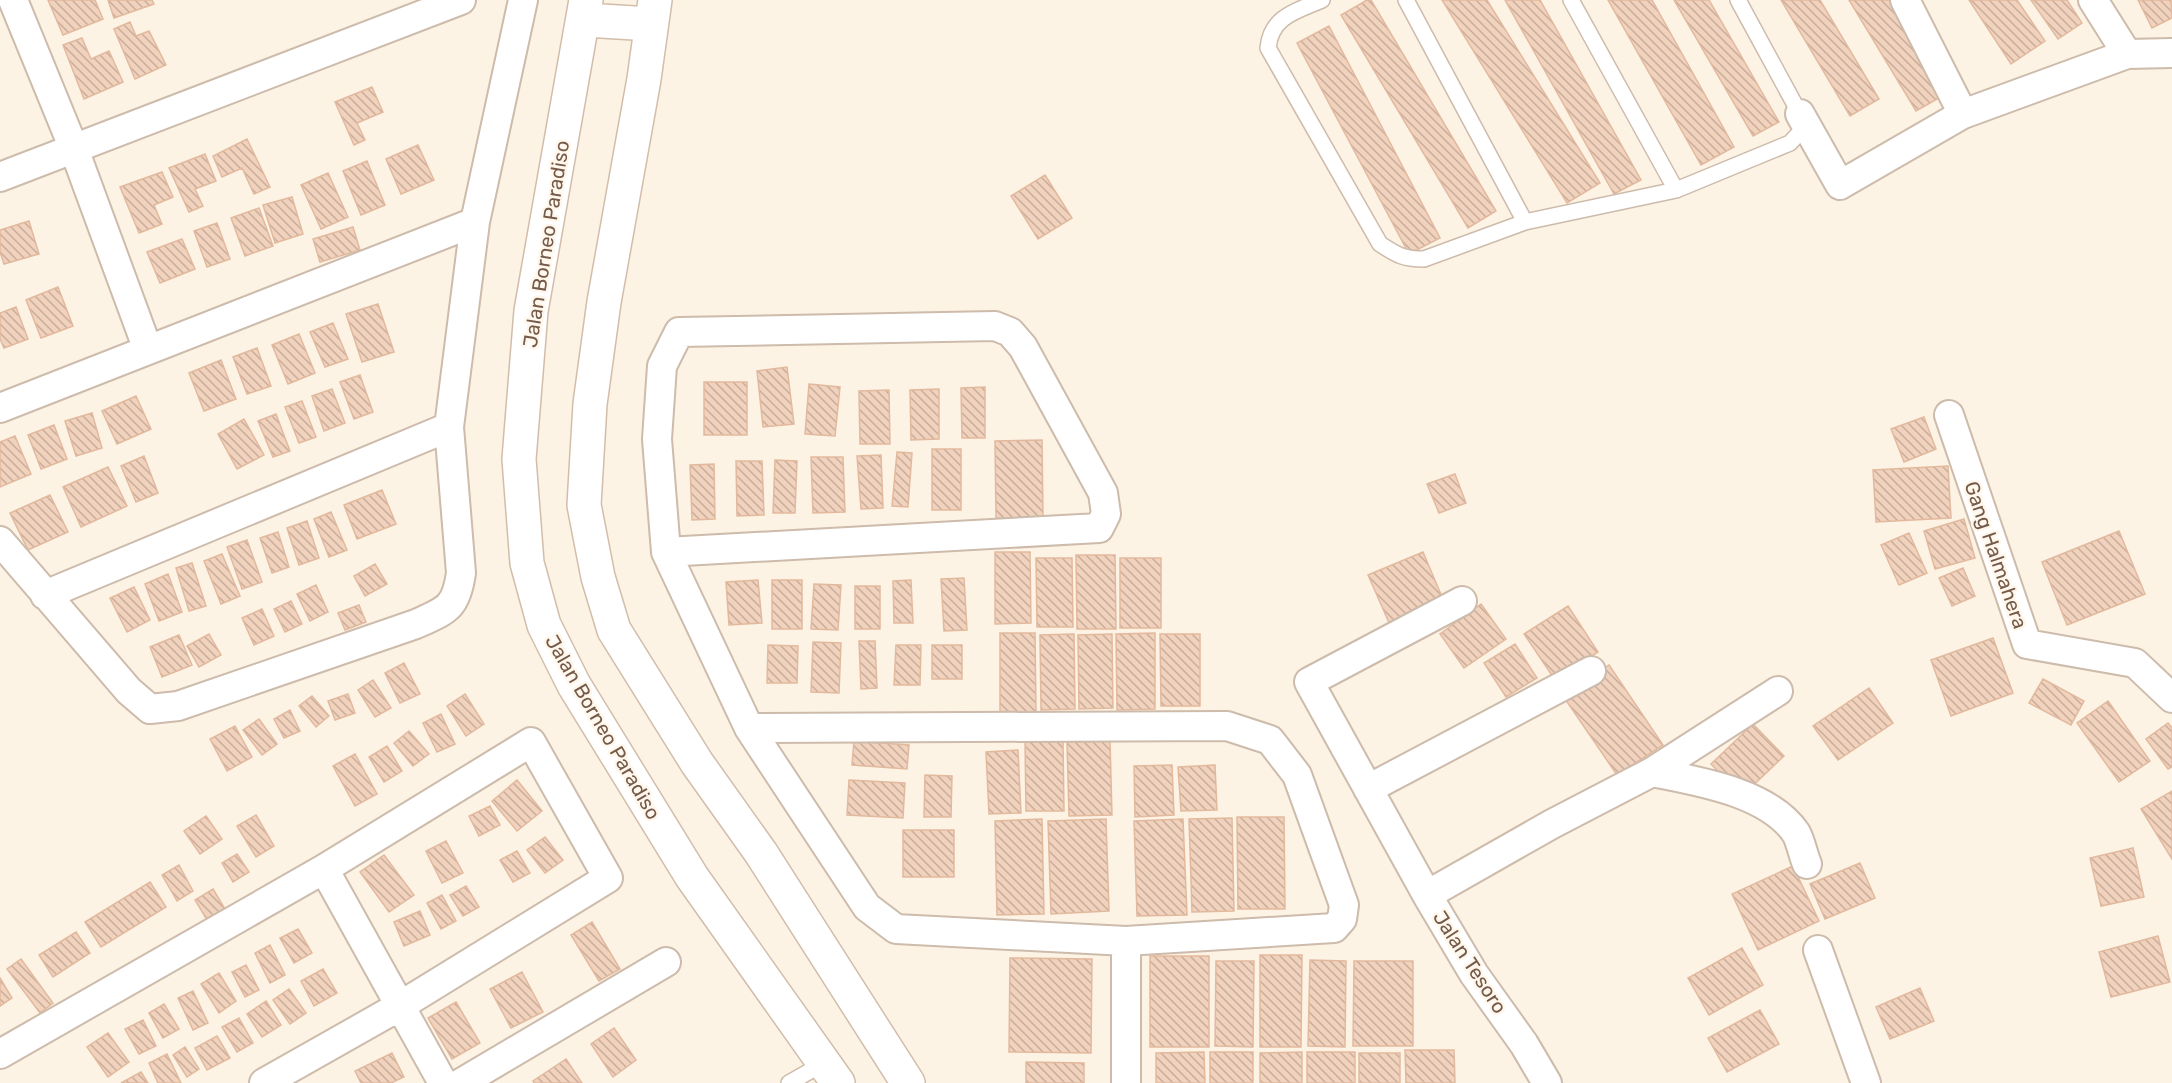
<svg xmlns="http://www.w3.org/2000/svg" width="2172" height="1083" font-family="Rubik,sans-serif">
<defs>
<pattern id="building-back-hatch" width="6" height="6" patternUnits="userSpaceOnUse" patternTransform="scale(1.5)"><rect width="6" height="6" fill="#f1d2bd"/><path d="M-1 5l2 2M0 0l6 6M5-1l2 2" fill="none" stroke="#c8ad9c"/></pattern>
</defs>
<rect width="100%" height="100%" fill="#fcf3e5"/>
<path fill="url(#building-back-hatch)" stroke="#e3b99d" stroke-width="1.5" d="M48,0H95L103,19L63,35Z
M108,0H152L154,4L114,18Z
M1367,0H1371L1496,211L1468,228L1341,15Z
M1442,0H1487L1600,183L1567,203Z
M1505,0H1540L1641,180L1614,194Z
M1608,0H1652L1734,147L1701,165Z
M1674,0H1709L1779,122L1753,136Z
M1781,0H1820L1879,99L1850,116Z
M1849,0H1889L1946,94L1916,111Z
M1969,0H2017L2045,41L2011,64Z
M2031,0H2067L2082,23L2058,39Z
M2138,0H2171L2172,18L2152,28Z
M130,22L136,36L149,31L166,65L135,79L114,29Z
M1329,26L1440,238L1409,254L1297,43Z
M82,38L91,59L109,51L123,82L84,99L63,45Z
M372,87L383,112L357,123L365,140L354,145L335,102Z
M247,139L270,187L254,194L242,168L222,177L213,156Z
M418,145L434,180L401,194L386,159Z
M205,154L216,181L195,189L203,206L189,212L169,168Z
M367,161L385,205L361,215L343,171Z
M162,172L173,197L154,205L162,224L139,233L120,187Z
M328,173L348,217L321,229L301,185Z
M1045,175L1072,218L1038,239L1011,196Z
M292,197L303,234L275,243L263,205Z
M259,208L273,246L245,256L231,218Z
M29,221L39,254L4,264L0,252V230Z
M217,223L230,259L207,267L194,231Z
M353,227L360,250L320,262L313,239Z
M182,239L195,269L160,283L147,252Z
M58,287L73,326L41,338L26,300Z
M378,304L394,352L362,362L346,314Z
M16,307L28,339L4,348L0,339V313Z
M333,323L348,359L325,367L310,332Z
M299,334L315,373L288,384L272,345Z
M257,348L271,386L247,394L233,357Z
M221,360L236,399L204,411L189,373Z
M787,367L794,424L763,427L757,371Z
M360,375L373,412L354,419L340,382Z
M704,382H747V435H704Z
M809,384L840,387L835,436L805,434Z
M985,387V438H962L961,388Z
M332,389L345,423L324,431L312,396Z
M939,389V439L911,440L910,390Z
M889,390L890,444H860L859,391Z
M136,396L151,429L117,444L102,411Z
M302,401L316,437L299,443L285,407Z
M92,413L102,448L76,456L65,421Z
M276,414L290,451L273,457L258,421Z
M1924,417L1936,449L1904,462L1891,429Z
M244,419L264,455L237,469L218,434Z
M54,425L67,459L41,469L28,435Z
M15,436L31,474L0,487V442Z
M1042,440L1043,518H996L995,441Z
M932,449H961V510H932Z
M897,452L912,453L908,507L892,506Z
M881,455L883,508L861,509L857,456Z
M144,456L158,493L136,502L121,466Z
M811,457H843L845,512L813,513Z
M775,460L797,461L795,513H773Z
M736,461H762L764,515L737,516Z
M714,464L715,519L692,520L690,465Z
M1948,466L1951,518L1876,522L1873,470Z
M108,467L127,506L81,527L63,487Z
M1455,474L1466,503L1439,513L1427,484Z
M382,490L396,524L357,539L344,505Z
M50,495L68,532L28,550L10,513Z
M331,512L347,550L329,557L314,519Z
M1964,519L1975,558L1935,569L1924,531Z
M307,521L319,558L299,565L287,528Z
M2119,531L2145,594L2067,625L2042,562Z
M278,532L289,567L272,573L260,538Z
M1909,533L1927,573L1899,585L1881,545Z
M247,540L262,582L242,589L227,547Z
M995,552H1030L1031,623L995,624Z
M1423,552L1448,611L1394,634L1368,575Z
M222,554L240,596L221,604L204,561Z
M1076,555H1115L1116,629H1077Z
M1036,558H1072L1073,627H1037Z
M1120,558H1161V628H1120Z
M192,563L206,606L189,611L176,568Z
M375,564L387,584L365,596L354,576Z
M1963,568L1975,596L1952,606L1939,578Z
M168,574L182,612L159,621L145,584Z
M964,578L967,630L944,631L941,579Z
M758,580L762,623L729,625L726,582Z
M772,580H802V629H772Z
M911,580L913,623H894L893,581Z
M814,584L841,585L838,630L811,629Z
M316,585L328,612L310,621L297,594Z
M855,586H880V629H855Z
M134,587L150,620L127,632L110,598Z
M291,601L302,624L285,632L274,609Z
M1481,604L1506,639L1464,668L1440,634Z
M359,605L366,622L345,630L338,613Z
M1568,606L1598,652L1555,680L1524,634Z
M262,609L274,636L254,645L242,618Z
M1000,633H1035L1036,712H1000Z
M1155,633V709L1117,710L1116,634Z
M209,634L221,655L199,667L187,646Z
M1074,634L1075,709L1041,710L1040,635Z
M1112,634L1113,708L1079,709L1078,635Z
M1160,634H1200V706H1161Z
M179,635L192,665L162,677L150,647Z
M1993,638L2013,693L1951,716L1931,660Z
M859,641H875L877,688L861,689Z
M813,642L841,643L839,693L811,692Z
M1515,644L1537,678L1506,697L1484,663Z
M768,645L798,646L797,683H767Z
M896,645H921L920,685H894Z
M932,645H962V679H932Z
M404,663L420,694L400,703L385,673Z
M1609,665L1663,745L1617,775L1563,696Z
M2043,679L2084,701L2071,725L2029,703Z
M373,680L391,708L375,717L358,690Z
M1869,688L1893,723L1838,760L1813,726Z
M348,694L355,713L335,720L328,701Z
M465,694L484,724L466,736L447,706Z
M312,696L329,716L316,727L299,706Z
M2108,701L2150,761L2119,782L2077,723Z
M290,710L300,731L284,738L274,719Z
M441,714L455,744L437,752L423,723Z
M259,719L277,744L262,755L243,730Z
M2168,723L2172,728V767L2168,769L2146,739Z
M1753,724L1784,756L1742,796L1711,764Z
M235,726L252,757L227,771L210,739Z
M409,731L429,754L413,766L394,743Z
M1063,740L1064,811H1026L1025,741Z
M854,741L909,745L907,769L852,765Z
M1110,741L1112,815L1069,816L1067,742Z
M387,746L402,771L384,782L369,757Z
M1018,750L1021,813L989,814L986,752Z
M355,754L377,794L355,806L333,766Z
M1172,765L1174,815L1135,817L1134,766Z
M1215,765L1217,810L1181,811L1178,767Z
M925,775L952,776L951,817H924Z
M517,780L542,811L517,831L492,801Z
M849,780L905,783L903,818L847,815Z
M2172,791V859L2141,809Z
M490,806L500,825L479,836L469,816Z
M256,815L274,846L256,857L237,826Z
M206,816L222,839L200,854L184,831Z
M1237,817H1284L1285,909H1238Z
M1232,818L1234,911L1192,912L1189,819Z
M1042,819L1044,914L997,915L995,821Z
M1106,819L1109,911L1051,914L1048,821Z
M1183,819L1187,915L1137,916L1134,821Z
M903,830H954V877H903Z
M545,837L563,860L545,873L527,850Z
M446,841L463,873L442,883L426,851Z
M2133,848L2144,897L2101,906L2090,858Z
M517,851L530,873L513,882L500,860Z
M237,854L249,872L233,882L222,863Z
M384,855L414,895L389,912L360,872Z
M1860,863L1875,898L1825,919L1810,884Z
M179,865L193,891L177,901L162,875Z
M1793,866L1819,921L1758,950L1732,894Z
M150,882L166,907L101,947L85,922Z
M466,886L479,907L463,916L450,895Z
M213,889L225,909L207,920L195,900Z
M442,895L456,921L441,929L427,903Z
M420,911L430,935L404,946L394,922Z
M592,922L620,969L599,981L571,935Z
M298,929L312,953L294,963L280,938Z
M76,932L90,953L53,977L39,955Z
M2158,936L2170,982L2111,997L2099,952Z
M270,945L285,975L270,983L255,953Z
M1742,948L1763,985L1709,1015L1688,978Z
M1260,955H1302L1301,1047H1260Z
M1150,956H1209V1047H1150Z
M1010,958L1092,959L1091,1053L1009,1052Z
M21,959L53,1003L40,1013L7,969Z
M1310,960L1346,961L1345,1047L1308,1046Z
M1216,961H1254L1253,1047L1215,1046Z
M1354,961H1413V1046H1353Z
M246,965L259,990L245,997L232,972Z
M323,969L337,993L314,1006L301,981Z
M522,972L543,1012L511,1028L490,989Z
M219,973L236,1001L219,1013L201,984Z
M0,978L12,998L0,1006Z
M1920,988L1934,1021L1890,1039L1876,1007Z
M289,989L306,1013L290,1024L273,1000Z
M193,991L208,1023L193,1030L178,998Z
M266,1001L281,1025L262,1037L247,1014Z
M456,1002L480,1043L452,1059L428,1018Z
M164,1004L179,1029L163,1038L149,1013Z
M1760,1010L1779,1044L1727,1072L1708,1038Z
M239,1018L253,1043L237,1052L222,1027Z
M143,1020L156,1046L139,1054L125,1029Z
M614,1028L636,1060L613,1077L591,1044Z
M108,1033L129,1062L108,1077L87,1047Z
M217,1036L230,1058L207,1070L195,1048Z
M185,1047L199,1069L187,1077L173,1055Z
M1405,1050H1454L1455,1083H1406Z
M1204,1052L1205,1083H1156V1053Z
M1210,1052H1253V1083H1210Z
M1302,1052V1083H1260V1053Z
M1307,1052H1355V1083H1307Z
M392,1053L404,1077L391,1083H361L355,1071Z
M1359,1053H1400V1083H1359Z
M167,1054L181,1083H158L149,1063Z
M566,1059L582,1083H534L533,1081Z
M1026,1062L1084,1063V1083H1026Z
M141,1072L148,1083H121Z"/>
<g fill="none" stroke-linecap="round" stroke-linejoin="round">
<defs>
<path id="lane" d="M1322,0C1297,11 1271,16 1268,48L1380,244C1397,255 1403,259 1424,259L1525,222L1676,190L1790,143L1801,131L1800,114L1738,0
M1406,0L1525,222
M1571,0L1676,190
M789,1083L824,1063"/>
<path id="street" d="M13,0L74,149L148,350
M1905,0L1963,114
M2093,0L2127,54
M1800,114L1840,185L1963,114L2127,54L2172,53
M0,177L461,0
M0,408L475,222
M1949,415L2027,644L2135,663L2172,698
M0,541L129,691L150,709L178,706L416,624C447,610 456,608 461,573L449,427L475,222L523,0
M666,552L1099,528L1106,514L1103,493L1023,347L1010,332L995,326L679,332L662,366L657,439L666,552L749,728L867,907L896,929L1126,941L1334,928L1342,919L1344,905L1297,775L1270,740L1227,726L749,728
M45,595L449,427
M1652,772C1697,781 1768,792 1796,833C1801,842 1803,855 1807,864
M1368,789L1591,671
M324,869L443,1083
M1427,895L1309,682L1462,601
M1126,941V1083
M1818,950L1866,1083
M0,1054L324,869L531,742L608,878L400,1006L264,1083
M461,1083L666,962
M1547,1083L1524,1044L1474,974L1427,895L1552,824L1652,772L1778,691"/>
<path id="secondary" d="M586,0L531,311L519,459L527,563L544,625L574,685L692,877L838,1083
M655,0L644,79L604,302L590,404L584,505L598,577L614,630L697,763L761,853L908,1083
M585,20L651,24"/>
</defs>
<use href="#lane" stroke="#cdbbab" stroke-width="18"/>
<use href="#street" stroke="#cdbbab" stroke-width="32"/>
<use href="#secondary" stroke="#d2bdab" stroke-width="36"/>
<use href="#lane" stroke="#fff" stroke-width="15"/>
<use href="#street" stroke="#fff" stroke-width="28"/>
<use href="#secondary" stroke="#fff" stroke-width="33"/>
</g>
<g text-anchor="middle" dominant-baseline="central" stroke-width="5" stroke-linejoin="round" paint-order="stroke">
<g font-size="20" fill="#745a4a" stroke="#fff7eb">
<text transform="translate(546 244) rotate(-81)">Jalan Borneo Paradiso</text>
<text transform="translate(1996 555) rotate(71)">Gang Halmahera</text>
<text transform="translate(603 727) rotate(60)">Jalan Borneo Paradiso</text>
<text transform="translate(1470 962) rotate(57)">Jalan Tesoro</text>
</g>
</g>
</svg>
